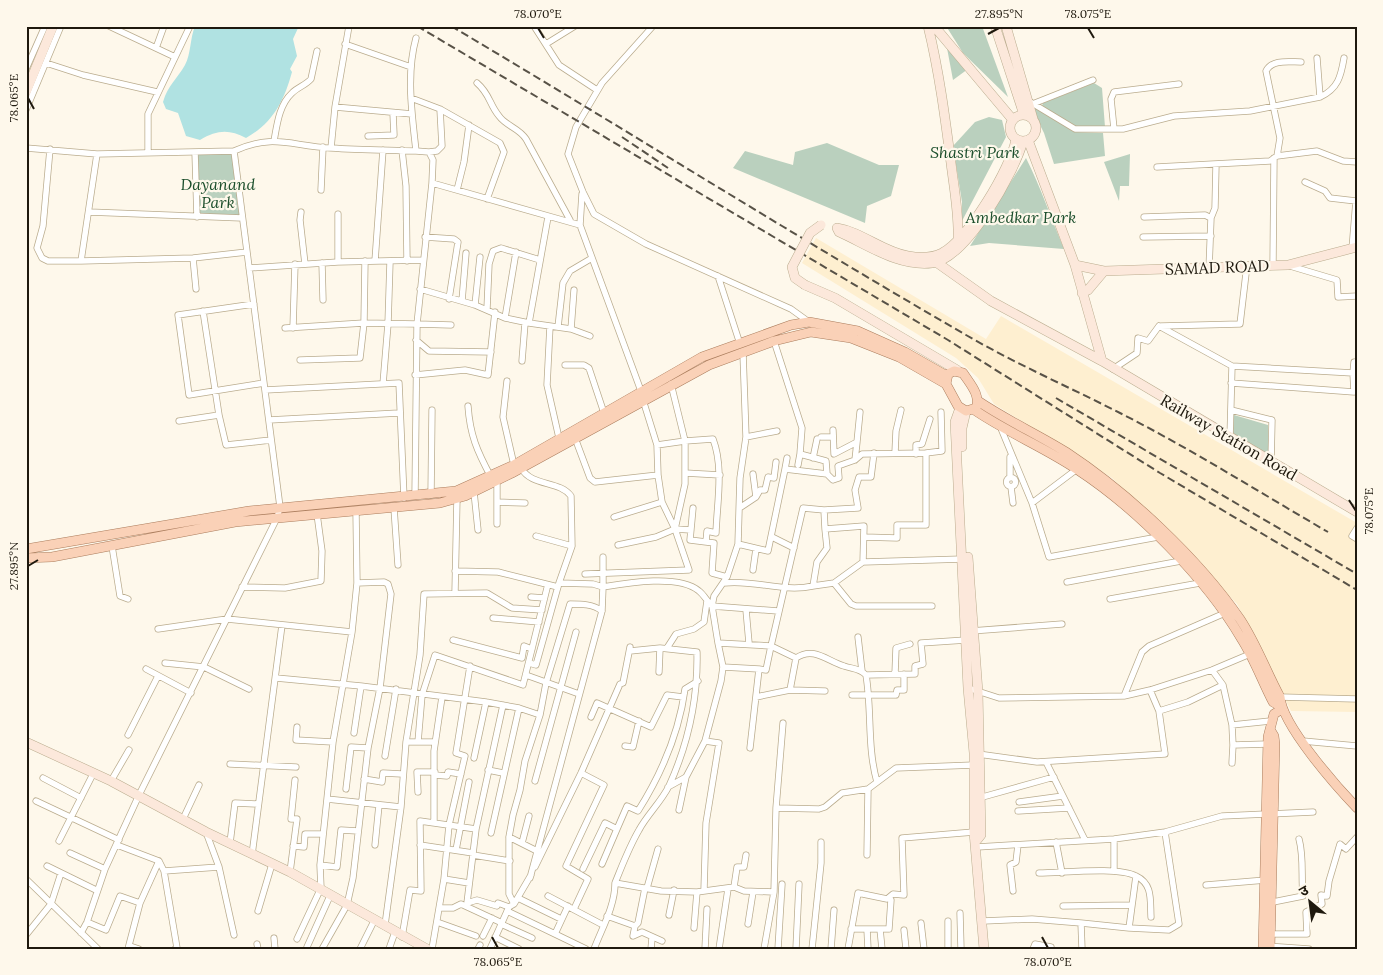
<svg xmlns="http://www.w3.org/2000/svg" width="1383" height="975" font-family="Lora,'Noto Sans Devanagari',serif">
<rect width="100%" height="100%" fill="#fef8eb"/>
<path fill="#feefd0" d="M816,238L986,339L1001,316L1357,523V712L1291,711L1237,604L1112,478L994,404L978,378L956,358L802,263Z"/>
<path fill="#bad0be" d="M946,26H982L1008,97L963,53Z
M947,48L968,69L953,80Z
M1094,83L1102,88L1105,127L1075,126L1042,106L1043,103Z
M1035,107L1074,132L1103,133L1105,156L1054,164L1044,133L1033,111Z
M989,117L1002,120L1006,137L962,221V202L953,146L975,122Z
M827,143L879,165H899L891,196L867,206L865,223L733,168L745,151L793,165L795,152Z
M232,153L240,216L199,215L197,154Z
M1130,154L1129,186H1120L1119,201L1104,162Z
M1026,158C1041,188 1051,218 1064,249L989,243L970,246Z
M1234,415L1268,425V456L1233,435Z"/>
<path fill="#b0e2e2" d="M195,26H299L293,39L297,56L290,69L292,72C284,101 273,123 246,138C229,129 217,130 200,140L186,136L178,113L166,109L163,102C168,85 177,79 185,65C191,54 190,38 195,26Z"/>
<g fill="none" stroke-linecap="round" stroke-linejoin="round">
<defs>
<path id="street" d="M109,26L175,57
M534,26L559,65L597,90
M653,26L602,83L576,127L568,154L583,192L594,214L646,244L791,309L809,322
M345,44L411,67
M546,44L575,26
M156,48L164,26
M1317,58L1320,97
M46,63L83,75L157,92
M26,69L45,26
M477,83C490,94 489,104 499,116C506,126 519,128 526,139L570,220
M411,98L440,109L500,143L504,152L487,199
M1027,100L1075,129H1123L1174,116L1250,111L1320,97C1338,89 1341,76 1344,58
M1035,103L1093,80
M335,107L412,114
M26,110L61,26
M1114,129L1111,99L1114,92L1179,84
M368,136L394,135L393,113
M274,141C277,125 279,105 292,93C298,87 306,85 311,79L317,51
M26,148L97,154L234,151L280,507L277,518L139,795L105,869L87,922L81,933
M331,148L335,107L349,26
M50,149L43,226L37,248L42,258L48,261H81L193,258L247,252
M402,150L406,186L407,261
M234,151C274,133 290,146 331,148C360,150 388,150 416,151C412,114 406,74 416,38
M416,151L429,152L433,160L432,183L417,324L451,325
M148,152V114L190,26
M195,152L197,217
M429,152L437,151L442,146L440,109
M1277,156L1317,151L1343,161L1357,162
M1157,167L1270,161L1277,156L1280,138L1266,71C1272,59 1289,62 1301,62
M1305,182L1325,191L1330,198L1356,201L1352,249
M432,183L580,225L641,391
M321,190L323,147
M457,190L464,162L469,125
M89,212L242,218
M301,212L300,220L305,264
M1144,217L1205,215L1211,218L1209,269
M1211,218L1215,208L1216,165
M580,225L582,194
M425,237L454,239L458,242L449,299
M1143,237L1211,236
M193,258L196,289
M81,261L97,154
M375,261L383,150
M338,262V214
M322,263L323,300
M1273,265L1274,158
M1290,266L1337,280L1338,297L1357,296
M249,268L338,262L422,260
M718,276L740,344
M420,289L475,305L505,318L529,323L548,217
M462,301L466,253
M254,304L178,315L189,395L264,383
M475,305L480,257
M487,309L489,264L493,251L501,248L540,260
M203,311L219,415
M505,318L516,252
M529,323L571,329L590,336
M550,326L547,385L559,438
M1159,326L1232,366L1353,373L1354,362H1357
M1161,326L1240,324L1247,265
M558,327L563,283L570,271L592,258
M285,328L364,323L417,324L415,496
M293,328L295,264
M571,329L574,290
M416,340L429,351L491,352
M774,341L802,428L800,454
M743,353L746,437L740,478L738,544L727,577L714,596L712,606L718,643L771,646L766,670L759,669L750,748
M300,360L360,358L364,323L365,261
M522,361L525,323
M565,365H584L589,368L604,413
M1113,369L1137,353L1138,338L1148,341L1159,326
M415,375L465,370L488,375L495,312
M507,381L503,417L514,465
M1231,383L1354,392L1353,373
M383,384L388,324L390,262
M671,384L685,441L713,439C724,468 717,502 716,533L707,531L706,542L714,543L712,573L727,577
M265,390L399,383L404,498
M468,406C470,435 477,451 491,477
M1231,410L1272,420L1271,463
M269,420L399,413
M179,421L219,415L226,445L271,440
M1000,426L1032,503L1077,469
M833,430L834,454L857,442L855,460
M746,437L777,431
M821,437H833
M575,438L590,478L595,482L658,475
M1230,438L1232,366
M857,442L860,412
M657,445L685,441V484L675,529L691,530
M895,453L896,431L901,410
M926,453L942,451L941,412
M916,454V445L922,444L930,419
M1010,457V478
M813,458L817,439
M798,465L800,454L826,461L827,474
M521,468C532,487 559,480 571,496L572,546L559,583L536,665L529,663
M785,469L787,458
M685,473L720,475
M1006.5 482a4.5 4.5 0 1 1 9 0a4.5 4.5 0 1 1-9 0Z
M1011,487L1013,503
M474,492L478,530
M431,495L432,410
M756,497L760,490H765L768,477L774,478L776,462
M497,502L525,503
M1032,503L1049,557L1158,537
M741,507L756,497L753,474
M394,508L398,565
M693,508L690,540L706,542
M824,510L858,508L855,490L859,477H871L874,453
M614,517L662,502
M497,524V480
M1357,528L1352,536L1357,539
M536,536L572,546
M772,537L794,548
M738,544L768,551L785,469L827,474L833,480L839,478L838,466L855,460L862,454L926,453V525H897V538L864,537
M618,545L656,537L675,529
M112,546L120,596L128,599
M753,570L756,549
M455,571L498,572L558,587
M585,574L689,570L675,529L662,502L658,475L657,445L643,400
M1067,582L1181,561
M559,583L593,584L603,587V557
M724,583C754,579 783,593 813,586L817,562L827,548L825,529
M834,583L851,604L856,606H932
M813,586L834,583L863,562
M242,587L285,588L321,581L322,551L317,514
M455,593L457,498
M531,597L544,598
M1110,599L1200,583
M746,610L749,643
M493,618L539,622
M158,629L227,619L352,632
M971,631L1062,624
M858,637L862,671
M453,640L522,658L524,646L532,649
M667,648L676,634L694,629L704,622L707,601
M630,651L660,648
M796,658L771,646L803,508L824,510L825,529L864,526L863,562L963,559
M165,663L204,667L249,689
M723,667L759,669
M146,669L191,693
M1212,670L1223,685L1232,725
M895,674L896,648L910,644
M526,675L579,694
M866,675C872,711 867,747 877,782
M276,678L361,686
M968,688L999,698L1124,696L1150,690L1212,670L1250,654
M790,690L825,691
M852,695H896L897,690H904V674
M1124,696L1142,652L1149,646L1225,613
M756,697L790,690L796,658C814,646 827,661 844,666C852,669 860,668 866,675L915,674V666L923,664L921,643L966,640
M1280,697L1357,699
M503,705L476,829L467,903L477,900L497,906L498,903L509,907
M1159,711L1188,702L1223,685
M591,717L597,703L651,727L667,695L683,697
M297,727L296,740L333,742
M354,733L361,686L486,702L519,708L540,715
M128,735L158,676
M1303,741L1357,746
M406,742H435
M418,742L422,695L435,655L523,685L547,588
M1233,745L1232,725L1270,721
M625,746L633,747L639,721
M978,754L1037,762L1165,754L1159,711L1150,690
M385,756L396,689
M474,758L486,702
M1046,762L1085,840
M1232,763L1233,745L1268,744
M230,764L296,767
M488,770L503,773
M435,775L447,776L448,772L461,774
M43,778L81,798
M364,779L382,782L383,773L402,774
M111,781L129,750
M535,781L576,632
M668,787L686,777L705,741L721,681L723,667L718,643
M346,789L351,747L368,748
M418,792L417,772H435
M979,798L1054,777
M327,799L401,807
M36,801L119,840
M1019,802L1063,796
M776,808L819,809L825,807L842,793L868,789L896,768L974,765
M679,810L686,777
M1018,811L1069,808
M183,819L199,785
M434,823L476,829
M206,832L219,867L234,935
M491,833L519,708
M509,837L537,851
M1114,839V871
M59,841L93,774
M1056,842L1062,873
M230,843L235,803L258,804
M522,843L529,816
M117,845L159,861L140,903L128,949
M375,845L379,805
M420,845L473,853
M293,846L304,847L305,834H323
M977,847L1114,839L1165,832L1222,816L1313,812
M456,850L469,782
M70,853L105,869
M252,855L282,625
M473,855L510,861
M867,855L868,789
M159,861L164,871L177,948L175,949
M602,864L617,829
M320,865L337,867L341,830L358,831
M47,866L96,890
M535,867L581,773L620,684L623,683L630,647
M583,869L605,823L617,829L627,806L638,811C662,773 679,733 685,689L698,681
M164,871L219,867
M290,872L297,819H291L295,780
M1039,873C1062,873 1118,866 1136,876L1129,928L1081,923L1082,949
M1136,876C1153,884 1150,900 1151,917
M530,878L602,611L603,587C627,583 679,574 699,591C704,595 707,601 712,606L778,611
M26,879L98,949
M444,879L469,883
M615,883L661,891L697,892L734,887L744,891L774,892L764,949
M1206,885L1266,880
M734,887L737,867H744L746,855
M647,888L658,849
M704,890L706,823L719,743L705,741
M1013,891L1010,865L1016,862L1018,845
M774,892L776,808L783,723
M548,896L603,925
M518,898L561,919
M1273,902L1303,896C1301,877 1304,857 1299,839
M514,904L509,894V837L513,815L520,790L525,761L540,715L546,683L570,604C581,604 593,604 602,611
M1063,906L1131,905
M439,908H453L461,904L502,923
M574,909L588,879L566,866L604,785L581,773
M258,911L272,864
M507,911L555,934L568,906
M960,913L961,949
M669,915L674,890
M607,916L635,926L633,936L642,932L662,941
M948,921V949
M983,921L1032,919L1081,923
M87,922L106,930L120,896L140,903
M437,922L476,936
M921,923L924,949
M501,924L532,938
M748,924L753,892
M385,925L401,807L406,742L420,655L424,594L487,593L512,608L542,610
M635,926L638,923L645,888
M694,928L697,892
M1129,928L1169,930L1179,924L1165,832
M851,929H889L891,900
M867,929L868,949
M880,929L882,949
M904,930L906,949
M555,934L586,949
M1270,934H1307L1306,912L1322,904L1321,895L1327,896L1329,881L1340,844L1346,849L1357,837
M26,935L51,904L61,873
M483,936L492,918
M402,937L410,890L421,891L420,821L434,823V751L442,697
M495,937L519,949
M274,938L275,949
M297,939L321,888L320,865L333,742L352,632L357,583L356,511
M257,944L258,949
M130,946L139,949
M1268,946L1309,949
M307,947L330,896
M322,949L347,905L353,878L368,748L380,688L391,594L388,584L384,582L357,583
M360,949L375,919
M389,949L395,932
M432,949L444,879L449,825L465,756L456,753L470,666
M478,949L480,945
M490,949L509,907L514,904L531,875
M594,949C602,928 615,906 615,883C622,866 629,847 639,830C647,815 661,802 669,786C688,744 698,698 697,652L660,648L659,672
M651,949L652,938
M705,949L707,909
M719,949L728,889
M778,949L782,884
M796,949L799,884
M812,949L821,863V842
M831,949L834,910
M848,949L858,893L887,899L893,894L904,895L902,838L974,832
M1033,949L1035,944L1051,947"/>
<path id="secondary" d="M928,26C939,71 945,117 951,163C954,188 959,213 958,239
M934,26L1013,120
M995,26L1024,115
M1006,26L1033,119
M26,92L53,26
M1010 128a13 13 0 1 1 26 0a13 13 0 1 1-26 0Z
M1016,139C1011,168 968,239 942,253C932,258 919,258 908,256C883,252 862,232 837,228L839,232C868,245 899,267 932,263C966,259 1015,172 1023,141
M1028,140L1075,265L1102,361
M936,262L991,301L1102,361L1357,512
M1075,265L1104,271L1288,265L1357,247
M805,285L835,298L957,370
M1082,293L1088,290L1104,271
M960,408L955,422L968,688L974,753V832L984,949
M962,447V428L966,411
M968,557L978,692L981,835L977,840
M26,742L111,781L206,832L290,872L427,949"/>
<path id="primary" d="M954,371L963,373C970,384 981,395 976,408L966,411L958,406L946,384L948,374Z
M978,401C1006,420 1037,434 1066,452C1128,493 1198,558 1240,619C1256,643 1266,671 1280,697C1282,725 1336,786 1357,808
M973,409C1006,432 1044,447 1078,470C1136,508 1206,578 1241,638C1254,658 1262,681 1273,702L1280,706
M26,549L249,511L456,491L514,465L702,357L791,325L809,322L858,331L905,352L947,376
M26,558L52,557L235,522L440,503L465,496L512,473L709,365L774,341L811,332L851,338L899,357L946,384
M1263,949L1268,737L1274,714L1282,709
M1270,949L1275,744L1274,736L1271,731"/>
</defs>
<use href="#street" stroke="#baac8e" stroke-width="7"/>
<use href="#secondary" stroke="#baac8e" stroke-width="10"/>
<use href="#primary" stroke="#ab7d5d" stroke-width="10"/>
<use href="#street" stroke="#fff" stroke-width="5.5"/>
<use href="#secondary" stroke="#fce8db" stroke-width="9"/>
<use href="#primary" stroke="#fad1b7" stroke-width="9"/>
<path stroke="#585247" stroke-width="2" stroke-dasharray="8 4" stroke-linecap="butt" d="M417,26L948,340L1160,473L1357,590
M451,26C623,128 793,235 966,335C1016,364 1069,387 1120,413C1191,449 1259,492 1328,532
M622,137L668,168
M1056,398L1357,574"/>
<defs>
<path id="secondary-bridge" d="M805,285L795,278L792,267L810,233L821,225"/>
</defs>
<use href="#secondary-bridge" stroke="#baac8e" stroke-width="10" stroke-linecap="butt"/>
<use href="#secondary-bridge" stroke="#fce8db" stroke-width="9"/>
</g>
<path fill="none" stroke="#1f190e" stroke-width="2" d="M538,28L544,38M1088,28L1094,38M988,34L999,28M28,98L34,109M1349,500L1356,511M28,566L38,560M492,937L498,948M1042,937L1048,948"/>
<g text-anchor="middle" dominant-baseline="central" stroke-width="4.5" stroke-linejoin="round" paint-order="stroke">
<g font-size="16" font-style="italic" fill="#1b4e2b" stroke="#fef8eb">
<text x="975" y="152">Shastri Park</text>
<text x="218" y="184">Dayanand<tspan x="218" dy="18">Park</tspan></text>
<text x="1021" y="217">Ambedkar Park</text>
</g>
<g font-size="16" fill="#1f190e" stroke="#fef8eb">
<text transform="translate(1217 267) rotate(-2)">SAMAD ROAD</text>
<text transform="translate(1229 437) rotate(30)">Railway Station Road</text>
</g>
</g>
<rect width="1383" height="975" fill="none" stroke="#fef8eb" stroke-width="55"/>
<g transform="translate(1310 902) rotate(331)" stroke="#fef8eb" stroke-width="4" paint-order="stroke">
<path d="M0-4L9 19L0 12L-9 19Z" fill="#1f190e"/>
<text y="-8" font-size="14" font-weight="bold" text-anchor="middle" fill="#1f190e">उ</text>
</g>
<rect x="28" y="28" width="1328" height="920" fill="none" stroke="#1f190e" stroke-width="2"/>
<g font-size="12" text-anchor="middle" fill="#1f190e">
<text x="538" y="18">78.070°E</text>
<text x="999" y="18">27.895°N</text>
<text x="1088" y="18">78.075°E</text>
<text transform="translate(14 98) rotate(-90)" y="4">78.065°E</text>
<text transform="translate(1369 511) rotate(-90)" y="4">78.075°E</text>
<text transform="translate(14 566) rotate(-90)" y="4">27.895°N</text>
<text x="498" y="966">78.065°E</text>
<text x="1048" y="966">78.070°E</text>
</g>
</svg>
